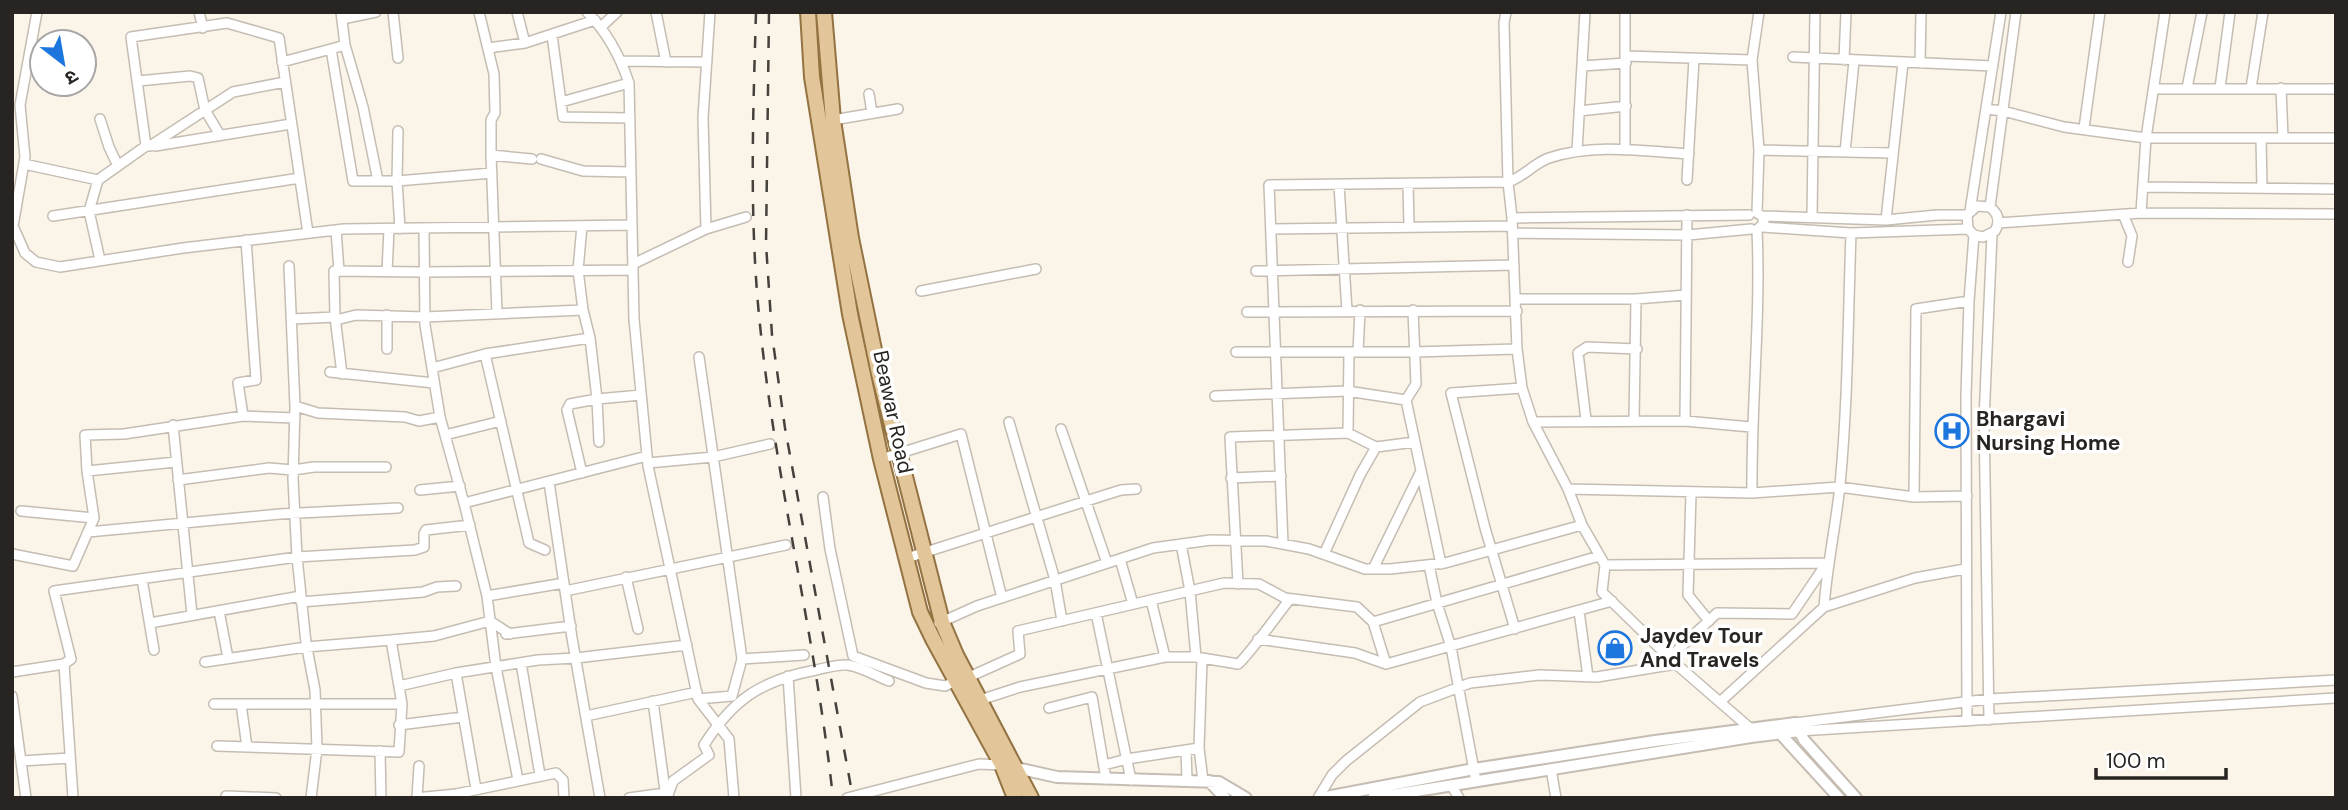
<svg xmlns="http://www.w3.org/2000/svg" width="2348" height="810" font-family="'DM Sans','Noto Sans Devanagari',sans-serif">
<rect width="100%" height="100%" fill="#fbf4e9"/>
<g fill="none" stroke-linecap="round" stroke-linejoin="round">
<defs>
<path id="minor" d="M37,12L20,105L25,157L13,226L25,253L36,262L60,267L183,248L344,229L632,225
M199,12L203,28
M341,12L345,45L331,49L353,181H397L492,173
M393,12L398,58
M479,12L494,74L495,113L491,120V155L497,313
M517,12L525,43
M587,12C607,32 620,56 629,83L634,319L648,466L698,699L729,739L734,798
M656,12L666,62
M1506,12L1504,23L1508,182L1512,218L1517,349L1522,388L1533,422L1568,489L1582,525L1605,565L1602,592L1676,664L1751,729
M342,19L376,12
M601,27L617,12
M552,35L563,117L630,118
M345,45L363,107L378,181
M488,48L525,43L595,20
M1626,56L1752,60
M1793,57L1993,66
M1844,60L1846,12
M622,61L707,62
M282,62L331,49
M1920,63L1921,12
M1582,66L1626,63
M138,81L190,76L198,78L205,110L220,135
M2187,88L2202,12
M2220,88L2230,12
M2251,88L2263,12
M2281,88L2283,138
M2154,89H2336
M869,94L872,113
M561,102L629,83
M1986,109L2003,111L2064,127L2146,138H2336
M1579,111L1626,106
M100,119L109,147L118,166
M833,120L898,109
M2084,128L2100,12
M398,131L397,181L400,229
M2261,138L2262,188
M146,146L131,37L227,23L279,38L308,233
M155,146L291,124
M1625,150V12
M1759,150L1893,153
M1577,151L1585,12
M1845,152L1854,61
M491,155L532,159
M541,159L583,171L631,172
M24,164L98,180L146,146H150L233,92L285,82
M98,180L89,211L100,260
M1687,180L1694,59
M1408,184L1409,226
M1339,185L1347,311
M2144,187L2336,189
M1990,207L2016,12
M1970,211L2001,12
M1757,213L1759,150L1752,60L1759,12
M2141,213L2146,138L2165,12
M2123,214L2132,236L2128,262
M53,216L300,178
M1762,216L1886,220L1937,215H1967
M1812,216L1815,12
M1512,218L1749,215
M1886,220L1903,63
M1998,223L2141,213L2336,214
M582,226L578,270L583,310L590,338L597,399L641,395
M1763,227L1851,233L1968,229L1974,235L1983,237L1995,231C2000,222 1999,214 1990,207L1977,206L1967,215L1968,229
M424,229L425,325L440,417L464,503L487,596L496,667L518,780
M706,229L703,118L710,12
M1272,229L1512,226
M336,230L339,271
M1513,233L1688,235L1751,229
M633,264L706,229L746,217
M289,266L295,406L293,479L297,557L306,643L315,690L317,749L311,798
M1256,271L1514,265
M387,272L389,229
M921,291L1036,269
M1517,299H1636L1686,295
M1413,310L1416,384L1406,400L1441,564
M1247,312L1517,311
M292,319L335,317
M336,320L356,315L425,317L583,310
M387,349V315
M1236,352H1414L1517,349
M1358,352L1360,310
M485,354L529,543L545,550
M699,357L742,659
M432,368L485,354L590,338
M330,372L434,383
M342,374L335,317L334,271L424,272L633,270
M1215,396L1347,391L1406,400
M295,406L318,413L405,417L419,421L440,417
M243,416L238,383L256,380L246,240
M1586,420L1578,353L1587,347L1637,349
M1634,420L1636,299
M1685,421L1687,215
M1009,422L1055,580L1062,621
M1533,422L1685,421L1751,427
M173,425L192,615
M1061,429L1107,563
M1348,433L1349,352
M445,435L501,421
M881,459L961,434L1002,598
M648,463L713,457L770,444
M87,471L85,435L124,434L243,416L295,418
M582,473L567,410L570,404L597,399L599,442
M1231,478L1281,476
M178,480L269,468L293,470L314,467H386
M549,482L572,638L600,798
M1568,489L1752,493L1839,487L1914,497L1967,496
M420,490L460,486
M1691,493L1688,595L1709,621
M1752,493C1751,405 1761,318 1757,230L1764,223L1762,216L1757,213
M823,497L830,549L853,656L926,683L945,686L956,681
M1914,497L1916,309L1969,301
M464,503L647,456
M21,511L94,518
M88,532L280,514L398,508
M1181,544L1190,591L1196,657
M1283,544L1269,185L1508,182C1524,177 1534,163 1549,158C1593,143 1644,151 1689,154
M12,554L73,566L94,518L87,471L176,462
M1324,554L1360,475L1376,447
M907,558L1121,490L1136,489
M1120,559L1133,604
M1429,565L1437,603L1451,647L1476,781
M1605,565L1827,563
M1373,569L1421,471
M626,577L638,629
M142,579L154,650
M1238,584L1230,437L1348,433L1376,447L1415,442
M565,591L786,545
M487,596L564,583
M1151,600L1165,657
M301,602L423,592L437,587L456,586
M1824,607C1827,565 1836,525 1840,485C1848,401 1848,317 1851,233
M219,611L228,658
M1579,611L1588,677
M1096,613L1131,780
M1373,622L1599,556
M150,623L301,596
M939,623L977,606L1153,548L1211,540L1266,541L1309,549L1365,569H1390L1445,563L1582,525
M1515,629L1485,528L1451,393L1522,388
M506,634L571,626
M1258,639L1355,653L1386,664L1612,601
M391,640L434,636L490,621L510,634
M1669,658L1717,613L1792,614L1826,564
M1202,659L1199,748L1203,781
M205,662L306,647L391,640L402,704H214
M521,663L540,775
M12,672L64,664
M456,673L476,789
M788,676L796,798
M969,677L1020,654L1018,631L1224,583L1259,584L1285,598L1357,607L1373,622L1386,664
M399,686L456,673L538,660L576,658L687,645
M12,696L26,798
M698,699L732,696L742,659L804,655
M980,700L1020,687L1165,657H1196L1238,664C1245,660 1281,610 1290,599
M653,701L666,798
M1721,701L1824,607L1915,578L1965,569
M241,704L247,747
M1049,708L1092,697L1106,779
M586,716L697,692
M1989,720L1984,420L1992,234
M1967,721L1966,395L1969,301L1974,235
M1795,723L1989,699L2336,680
M399,725L463,717
M1799,731L2336,698
M217,746L399,752L402,704
M1186,750L1187,780
M380,751L381,798
M21,761L70,758
M1104,765L1127,759L1199,748
M1551,769L1556,798
M1451,785L1459,798
M226,796L276,798
M73,798L64,664L71,659L54,591L297,557L415,550L424,547V534L426,530L470,525
M416,798L456,794L556,773L563,780L564,798
M417,798L419,766
M629,798L665,793
M667,798L673,781L709,755L704,745C733,699 762,680 816,670C826,668 838,664 848,665C862,667 876,676 889,681
M847,798L979,764L1002,765
M1318,798L1332,775L1346,761L1420,702L1470,683L1540,675L1597,677L1676,664"/>
<path id="tertiary" d="M1777,730L1839,798
M1012,767L1057,777L1219,782L1246,798
M1209,781L1225,798
M1321,798L1474,769L1655,741L1795,723L1804,740L1856,798
M1373,798L1751,737L1799,731"/>
<path id="primary" d="M808,12L812,77L850,314L881,459L920,612L934,641L1002,765L1015,798
M824,12L833,120L851,238L879,374L942,622L956,655L1031,798"/>
</defs>
<use href="#minor" stroke="#c5bdb3" stroke-width="12"/>
<use href="#tertiary" stroke="#c5bdb3" stroke-width="14"/>
<use href="#primary" stroke="#947342" stroke-width="18"/>
<use href="#minor" stroke="#fff" stroke-width="9"/>
<use href="#tertiary" stroke="#fff" stroke-width="10"/>
<use href="#primary" stroke="#e2c598" stroke-width="14"/>
<path stroke="#45423e" stroke-width="2.5" stroke-dasharray="12 12" stroke-linecap="butt" d="M756,12C753,117 749,221 760,325C776,484 816,639 833,798
M769,12L766,244L772,335L785,428L853,798"/>
</g>
<defs>
<symbol id="hospital-ring" viewBox="-11 -11 22 22"><circle r="9.5" fill="#fff" stroke="#1d75de" stroke-width="1.5"/><path d="M-5-5h3v3.5h4V-5h3V5h-3V1.5h-4V5h-3Z" fill="#1d75de"/></symbol>
<symbol id="shop-ring" viewBox="-11 -11 22 22"><circle r="9.5" fill="#fff" stroke="#1d75de" stroke-width="1.5"/><path d="M-5-2.5h2.3a2.7 3.5 0 0 1 5.4 0H5L5.5 6h-11ZM-1.5-2.5h3a1.5 2.3 0 0 0-3 0Z" fill="#1d75de"/></symbol>
</defs>
<g fill-rule="evenodd">
<use href="#hospital-ring" x="1933" y="412" width="38" height="38"/>
<use href="#shop-ring" x="1596" y="629" width="38" height="38"/>
</g>
<g text-anchor="middle" dominant-baseline="central" stroke-width="7" stroke-linejoin="round" paint-order="stroke">
<g font-size="21" fill="#272421" stroke="#fff">
<text transform="translate(893 412) rotate(78)">Beawar Road</text>
</g>
<g font-size="21" font-weight="bold" fill="#272421" stroke="#fff" text-anchor="start">
<text x="1976" y="419">Bhargavi<tspan x="1976" dy="24">Nursing Home</tspan></text>
<text x="1640" y="636">Jaydev Tour<tspan x="1640" dy="24">And Travels</tspan></text>
</g>
</g>
<rect width="2348" height="810" fill="none" stroke="#272421" stroke-width="28"/>
<g transform="translate(63 63) rotate(149)"><circle r="33" fill="#ffffff" stroke="#a9a7a6" stroke-width="2"/>
<path d="M0-5L12 26L0 18L-12 26Z" fill="#1d75de"/>
<text y="-10" font-size="19" font-weight="bold" text-anchor="middle" fill="#272421">उ</text>
</g>
<path d="M2096 768v10h130v-10" fill="none" stroke="#272421" stroke-width="3.5"/>
<text x="2106" y="768" font-size="21" fill="#272421" stroke="#ffffff" stroke-width="5" paint-order="stroke">100 m</text>
</svg>
